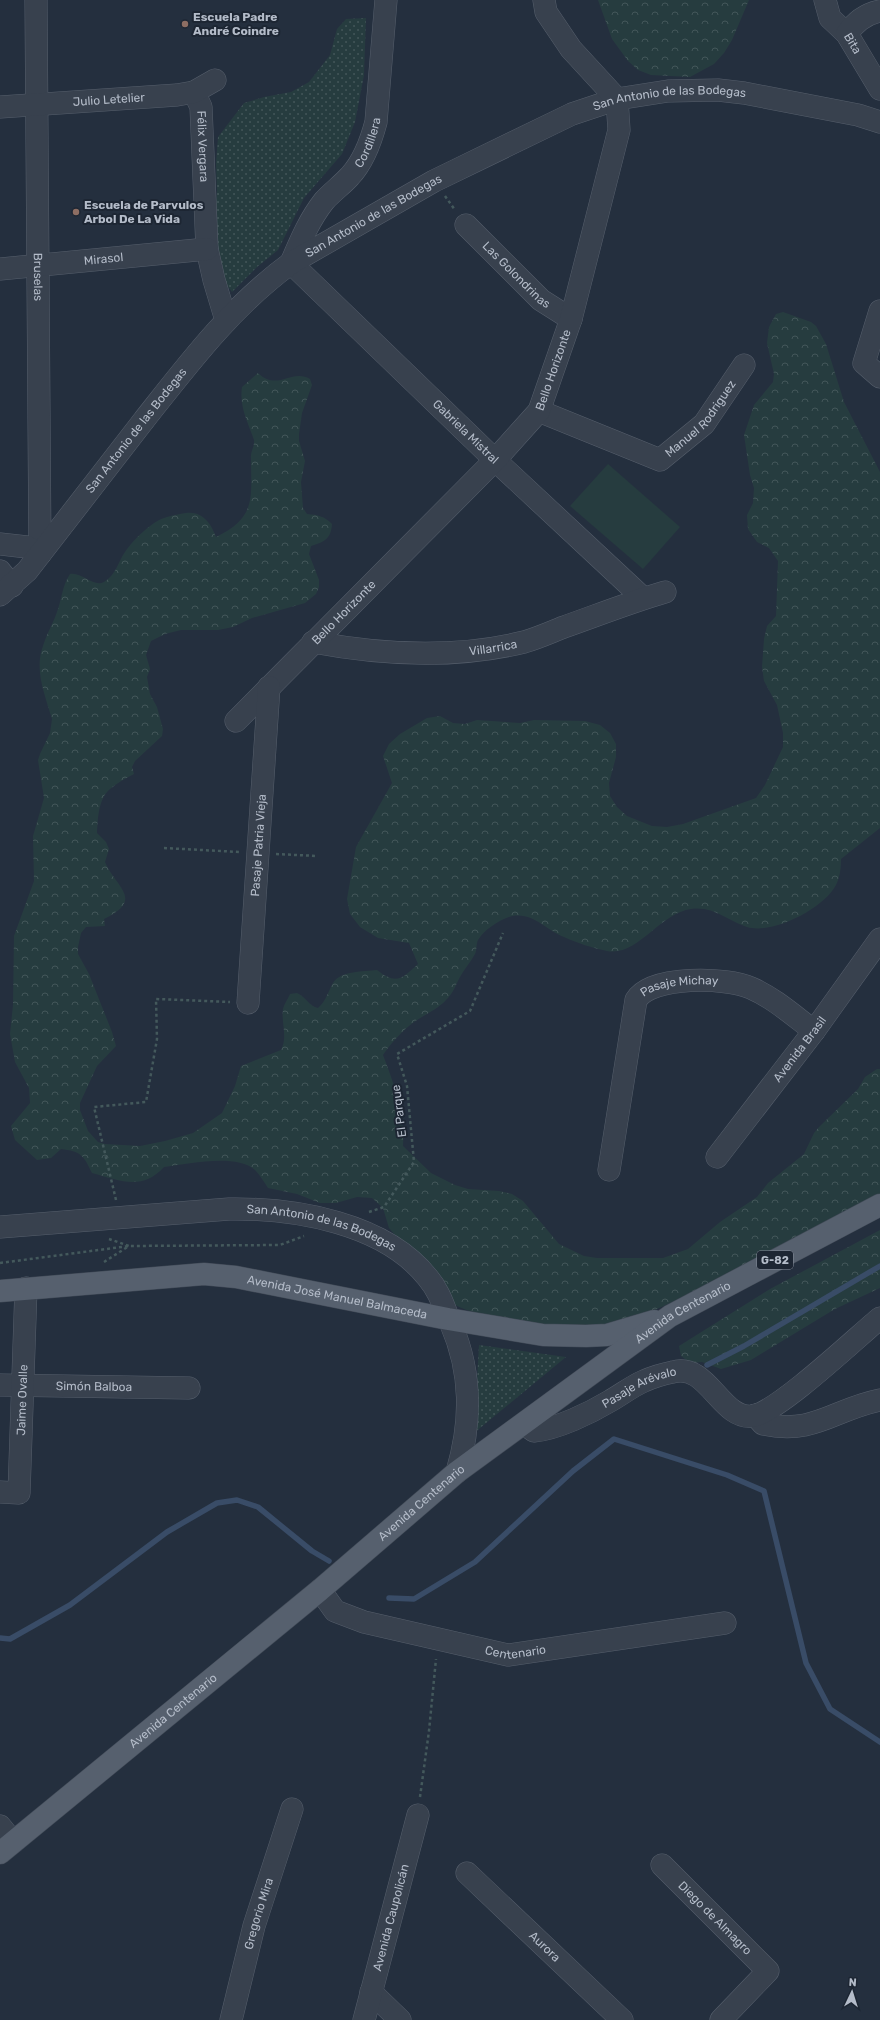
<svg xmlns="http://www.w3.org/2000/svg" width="880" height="2020" font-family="Rubik,sans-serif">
<defs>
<pattern id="grass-dots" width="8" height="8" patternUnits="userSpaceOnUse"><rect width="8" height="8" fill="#263c3f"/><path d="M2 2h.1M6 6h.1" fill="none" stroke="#435659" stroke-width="1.8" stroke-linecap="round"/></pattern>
<pattern id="forest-crowns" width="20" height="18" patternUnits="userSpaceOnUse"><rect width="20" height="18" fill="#263c3f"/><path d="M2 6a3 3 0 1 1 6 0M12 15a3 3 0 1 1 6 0" fill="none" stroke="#435659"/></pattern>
</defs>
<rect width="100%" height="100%" fill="#242f3e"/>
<path fill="url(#grass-dots)" d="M366,18L364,75L355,122L342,154L304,198L278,250L257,267L232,292L223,280L214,227L217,191L216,163L218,137L244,103L264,97L291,92L309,82L330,55L337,29L346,19Z
M479,1345L566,1357L474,1433Z"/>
<path fill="url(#forest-crowns)" d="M598,0H749L732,40L724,53L714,64L690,77L651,75L638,70L628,61L612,39Z
M783,312L811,322L816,326L826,344L844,402L880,472V828L841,859C841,868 840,877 836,885C824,908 773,935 747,927C728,921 714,906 691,909C660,913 637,957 607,951C593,948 577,943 564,937C545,930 532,910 509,917C499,920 484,930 478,940C476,944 477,950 475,954C471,962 464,969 460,977C456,984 453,994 446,1000C438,1009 424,1015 414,1022C402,1031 391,1043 383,1055C394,1084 405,1113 403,1146L431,1173L455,1185L468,1189L499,1191L512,1194L523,1201L559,1244L584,1256L597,1258H663L688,1249L720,1222L757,1197L768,1183L804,1154L814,1133L819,1127L858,1089L865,1077L877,1069H880V1195C830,1221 779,1247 729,1273C695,1290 659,1311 622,1322C586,1332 488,1322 455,1305L389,1228L383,1208L372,1198L357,1197L336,1203H320L297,1194L268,1188C264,1182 260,1175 255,1170C236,1153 188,1164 164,1167C142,1191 121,1181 92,1173C84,1156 81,1151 61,1149L51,1158L37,1160L15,1140L11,1126L30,1103L29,1088L15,1062L10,1034L13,1005L14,936L34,881L33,836L44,798L38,760L40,754L50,733L52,719C45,695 34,670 43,646C47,633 54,622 58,609C62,597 63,584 70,574C82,572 94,588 104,582C116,575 118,562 125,552C134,539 152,521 167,517C173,515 180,514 186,513C202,511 211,523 216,537C257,517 251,498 251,458C250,452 255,446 254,440C248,422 239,407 242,387L258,373C278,392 291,368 310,379L312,385L302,413L299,434V441L305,461L301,482L303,508L307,514C318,515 324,516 332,524C331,539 324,542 311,546L309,554L319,580V587L316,594L305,603L252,618L233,627L218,630H181L165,634L151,641L146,655L150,669L147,677L150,694L157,707L163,729L162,736L135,761L132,767L134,774C126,778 117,783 110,789C98,799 98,819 97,833L106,842L109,849L105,862C116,888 145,899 104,919L105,926L86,927L81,933L78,947V954L89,974L112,1032L116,1046L97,1066L80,1103V1110L88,1131L98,1142L105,1144L140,1146L165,1141L193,1133L222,1113L235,1086L241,1066L281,1050C288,1037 281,1023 283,1009C284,1004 288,999 290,994L297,993C306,997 309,1006 318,1008C326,1001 328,992 333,983C341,970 364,972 377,970C396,985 402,979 418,964L409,943L378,938L360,927L350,914L347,899L356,847L392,783L383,756L389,744L400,734L427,718L440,716L453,723L465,724L477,720L520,723L534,720L585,721L600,725L610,733L616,744V757L609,783L610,796L617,807L627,816L652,826L667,827L683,824L756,798L765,785L783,747V733L777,705L764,681L762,667L764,639L767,626L776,616L778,561L769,548L757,542L748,529L747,515L753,503L754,488L750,475L744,435L754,405L773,382L774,374L767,343L769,327L776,314Z
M880,1230V1288L835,1309L751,1360L721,1369L702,1362L690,1363L681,1356L679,1346L770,1289Z"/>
<path fill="#263c3f" d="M608,464L680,527L643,569L570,506Z"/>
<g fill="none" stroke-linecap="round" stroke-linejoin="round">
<path stroke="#394c67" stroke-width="5.5" d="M707,1365L744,1346L880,1266
M389,1598L414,1599L475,1562L573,1471L614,1439L727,1475L764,1491L806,1663L830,1709L880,1742
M0,1638L10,1639L70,1605L167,1532L217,1503L237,1500L258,1507L312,1551L329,1561"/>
<defs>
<g id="minor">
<path id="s1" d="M36,0L40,554"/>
<path id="s2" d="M825,0L830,18L847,34L880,89"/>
<path d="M847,34C855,22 865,14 880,11"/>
<path id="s3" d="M194,92L201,107L207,249L214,280L226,320"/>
<path id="s4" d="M0,107L177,95L194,92L215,80"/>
<path id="s5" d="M466,225L541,300L571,319"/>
<path id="s6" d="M291,263L495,460L643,598"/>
<path id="s7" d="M291,263C300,242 309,220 324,201C332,192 342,185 350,176C364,161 371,141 376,122L386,0"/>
<path id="s8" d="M0,269L207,249"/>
<path d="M880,311L864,363L880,377"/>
<path id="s9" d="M539,411L660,460L704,424L744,365"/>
<path d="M0,544L27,547L40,554"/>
<path d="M0,571L12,586"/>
<path id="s10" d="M0,595L27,571C66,520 105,470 144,420C189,363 232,306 291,263L434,181L572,114L617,99L668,91L718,90L744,93L858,115L880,122"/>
<path id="s11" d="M313,642C382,655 455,659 524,642C538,638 551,632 564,627C598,615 631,602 665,592"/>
<path id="s12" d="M236,721L495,460L539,411L571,319L619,130L617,99L571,49L546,12L544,0"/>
<path id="s13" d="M248,1003L269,687"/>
<path id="s14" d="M717,1157L814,1031L880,939"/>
<path id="s15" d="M609,1170L636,1000C651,975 727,977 751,988C774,998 794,1016 814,1031"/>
<path id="s16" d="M0,1227L229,1209C295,1208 385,1223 428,1278C440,1292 444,1308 451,1324C472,1373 472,1421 457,1472"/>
<path id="s17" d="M0,1385L189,1388"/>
<path d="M755,1415L763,1424C815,1435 834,1409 880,1400"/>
<path id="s18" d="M524,1424L534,1431C557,1429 590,1413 610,1401C621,1395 632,1386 644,1381C653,1377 663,1374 673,1372C708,1362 721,1421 753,1416C779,1411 856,1338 880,1318"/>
<path id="s19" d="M0,1492L19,1493L26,1288"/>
<path id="s20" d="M320,1590L335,1611L364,1622L508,1655L725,1623"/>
<path d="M0,1826L13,1842"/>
<path id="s21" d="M662,1865L768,1971L721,2020"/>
<path id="s22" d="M467,1873L622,2020"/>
<path d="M371,1992L400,2020"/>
<path id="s23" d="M231,2020L254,1926L292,1809"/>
<path id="s24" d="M364,2020L418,1815"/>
</g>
<g id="major">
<path id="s25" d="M0,1291L204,1274L236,1277L448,1319L543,1335L586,1336L607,1335L654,1321"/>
<path id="s26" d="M0,1853L320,1590L457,1472L670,1316L880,1205"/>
</g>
</defs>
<use href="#minor" stroke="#565f6c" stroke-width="23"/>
<use href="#major" stroke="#414a57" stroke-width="23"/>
<path stroke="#44595c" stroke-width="2.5" stroke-dasharray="3 3" stroke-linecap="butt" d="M445,196L455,210
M164,848L239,852
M276,854L317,856
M116,1200L94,1107L146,1102L157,1039L156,999L230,1002
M369,1212L384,1207L414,1162L407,1086L397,1054L470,1011L503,933
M104,1262L129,1246L109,1239
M0,1263L129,1246L280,1245L304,1236
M420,1797L429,1731L436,1659"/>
<use href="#minor" stroke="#38414e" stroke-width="22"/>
<use href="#major" stroke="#56606e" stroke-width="22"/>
</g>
<g fill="#8d6e63" stroke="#1d2633" stroke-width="1.5">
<circle cx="185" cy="24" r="4"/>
<circle cx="76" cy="212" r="4"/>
</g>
<g text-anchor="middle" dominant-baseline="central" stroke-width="4" stroke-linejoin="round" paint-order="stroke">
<rect fill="#1d2633" stroke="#878f9c" stroke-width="1" x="757" y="1251" width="36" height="18" rx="3"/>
<g font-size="11" font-weight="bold" fill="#b4bcc9">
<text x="775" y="1260">G-82</text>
</g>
<g font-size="12" font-weight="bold" fill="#b4bcc9" stroke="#1d2633" text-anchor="start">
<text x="193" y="17">Escuela Padre<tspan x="193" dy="14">André Coindre</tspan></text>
<text x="84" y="205">Escuela de Parvulos<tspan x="84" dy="14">Arbol De La Vida</tspan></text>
</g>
<g font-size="12" fill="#b4bcc9" stroke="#1d2633">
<text stroke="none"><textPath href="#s2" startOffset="53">Bita</textPath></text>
<text stroke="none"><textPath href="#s4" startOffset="109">Julio Letelier</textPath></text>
<text stroke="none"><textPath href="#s10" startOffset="861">San Antonio de las Bodegas</textPath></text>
<text stroke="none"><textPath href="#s7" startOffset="145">Cordillera</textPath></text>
<text stroke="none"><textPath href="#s3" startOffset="56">Félix Vergara</textPath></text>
<text stroke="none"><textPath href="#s10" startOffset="538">San Antonio de las Bodegas</textPath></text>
<text stroke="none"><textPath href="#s8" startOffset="104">Mirasol</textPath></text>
<text stroke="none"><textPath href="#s5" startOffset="71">Las Golondrinas</textPath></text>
<text stroke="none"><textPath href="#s1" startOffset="277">Bruselas</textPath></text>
<text stroke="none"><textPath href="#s12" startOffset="477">Bello Horizonte</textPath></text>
<text stroke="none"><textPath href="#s9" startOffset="189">Manuel Rodriguez</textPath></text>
<text stroke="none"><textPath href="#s10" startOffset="214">San Antonio de las Bodegas</textPath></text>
<text stroke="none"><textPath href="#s6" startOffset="243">Gabriela Mistral</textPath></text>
<text stroke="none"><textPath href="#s12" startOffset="153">Bello Horizonte</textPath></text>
<text stroke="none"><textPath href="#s11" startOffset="181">Villarrica</textPath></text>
<text stroke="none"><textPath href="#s13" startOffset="158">Pasaje Patria Vieja</textPath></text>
<text stroke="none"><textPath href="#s15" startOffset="220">Pasaje Michay</textPath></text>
<text stroke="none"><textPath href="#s14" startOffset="136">Avenida Brasil</textPath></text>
<text transform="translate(399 1111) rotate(-97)">El Parque</text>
<text stroke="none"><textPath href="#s16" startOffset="325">San Antonio de las Bodegas</textPath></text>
<text stroke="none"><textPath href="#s25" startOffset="340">Avenida José Manuel Balmaceda</textPath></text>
<text stroke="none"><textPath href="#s26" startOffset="872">Avenida Centenario</textPath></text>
<text stroke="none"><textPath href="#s17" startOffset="94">Simón Balboa</textPath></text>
<text stroke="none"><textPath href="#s18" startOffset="127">Pasaje Arévalo</textPath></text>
<text stroke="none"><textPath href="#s19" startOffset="112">Jaime Ovalle</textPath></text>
<text stroke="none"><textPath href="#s26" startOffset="548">Avenida Centenario</textPath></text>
<text stroke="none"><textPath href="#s20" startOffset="212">Centenario</textPath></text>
<text stroke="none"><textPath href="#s26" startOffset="224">Avenida Centenario</textPath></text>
<text stroke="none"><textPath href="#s23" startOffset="110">Gregorio Mira</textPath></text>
<text stroke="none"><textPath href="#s24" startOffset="106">Avenida Caupolicán</textPath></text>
<text stroke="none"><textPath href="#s21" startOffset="75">Diego de Almagro</textPath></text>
<text stroke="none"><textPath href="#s22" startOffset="107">Aurora</textPath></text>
</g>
</g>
<g transform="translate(852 1992) rotate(4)" stroke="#1d2633" stroke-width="3" paint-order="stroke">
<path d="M0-3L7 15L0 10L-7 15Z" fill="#b4bcc9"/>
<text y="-6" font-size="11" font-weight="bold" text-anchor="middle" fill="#b4bcc9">N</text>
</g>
</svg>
